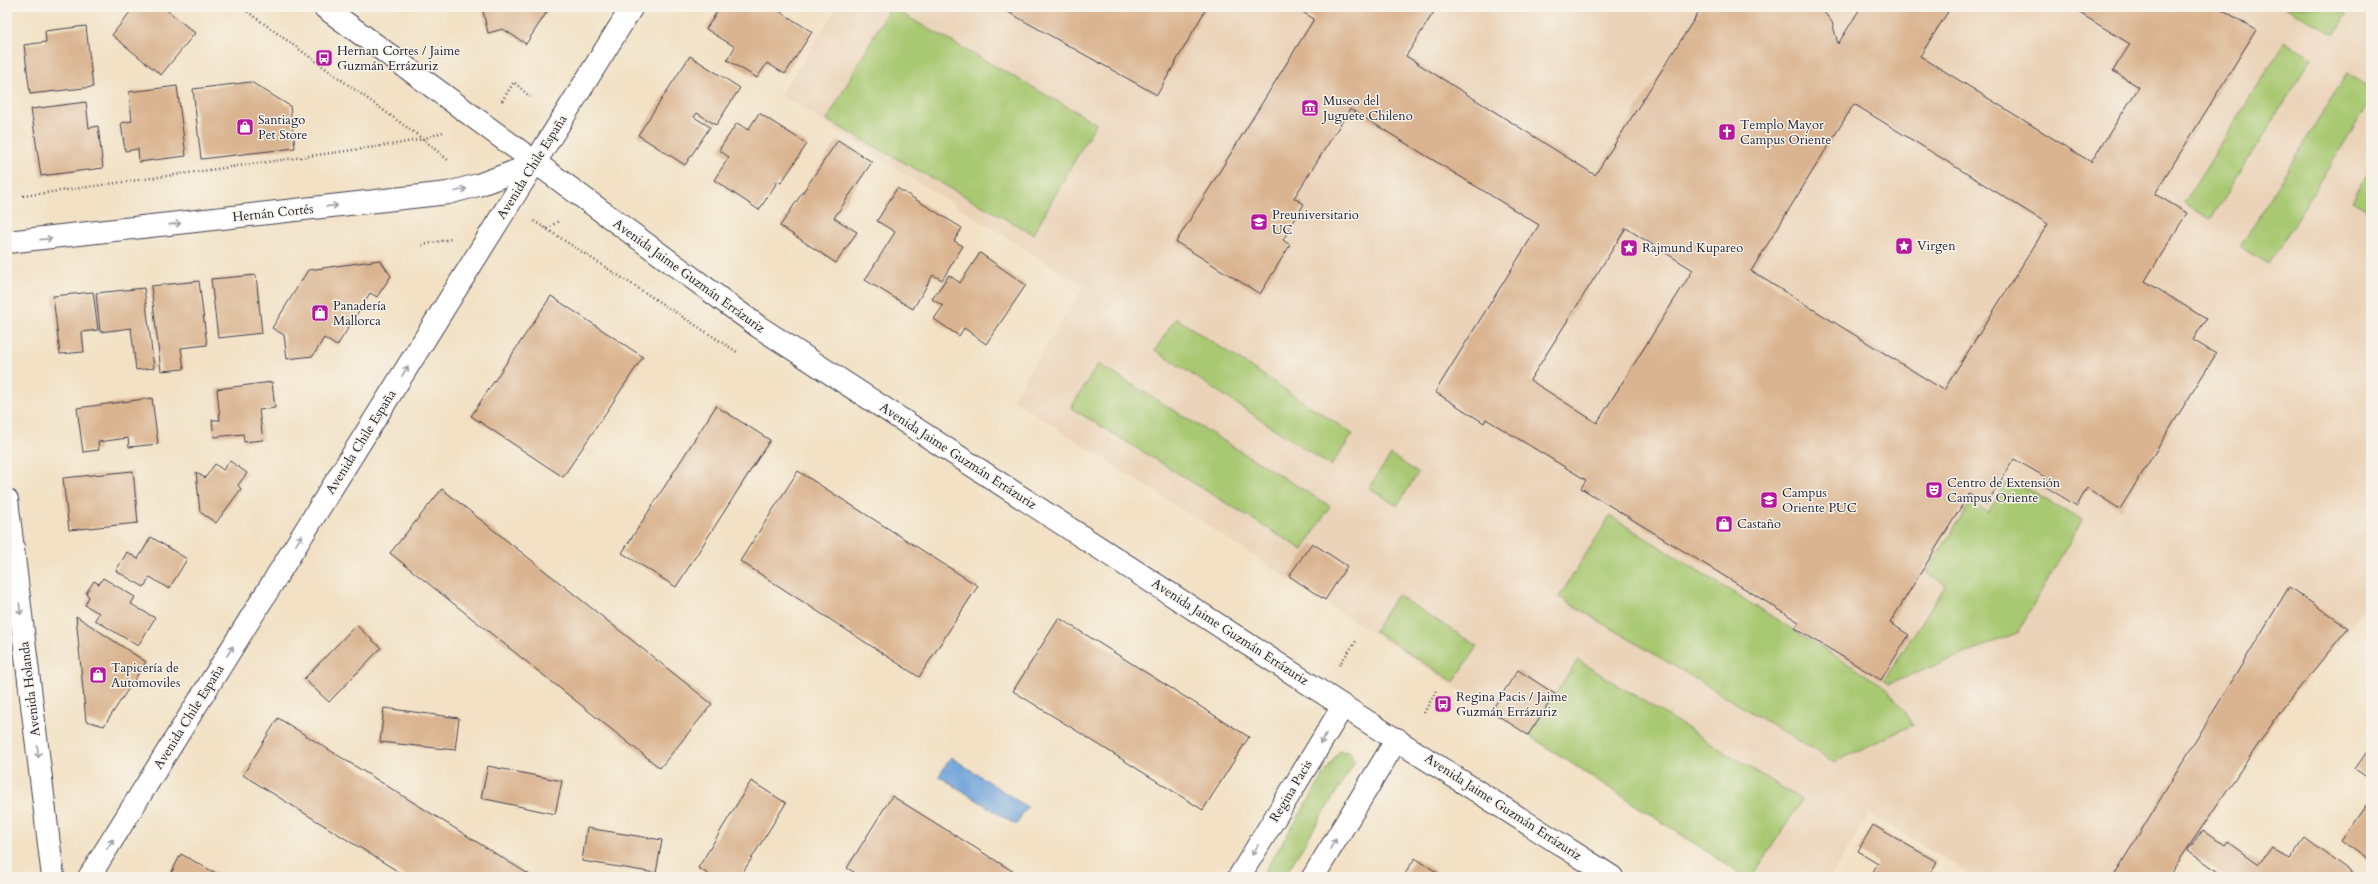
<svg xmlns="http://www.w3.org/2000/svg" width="2378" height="884" font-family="Cardo,serif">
<rect width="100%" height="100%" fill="#f7f3e8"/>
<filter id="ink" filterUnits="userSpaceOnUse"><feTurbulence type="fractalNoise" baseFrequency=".025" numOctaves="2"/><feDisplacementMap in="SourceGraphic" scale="8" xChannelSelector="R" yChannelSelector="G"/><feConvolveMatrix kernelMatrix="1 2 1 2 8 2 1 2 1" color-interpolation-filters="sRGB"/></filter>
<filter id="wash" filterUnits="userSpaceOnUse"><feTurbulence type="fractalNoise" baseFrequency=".012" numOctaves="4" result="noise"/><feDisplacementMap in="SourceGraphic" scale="16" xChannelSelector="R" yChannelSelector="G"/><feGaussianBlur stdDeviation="0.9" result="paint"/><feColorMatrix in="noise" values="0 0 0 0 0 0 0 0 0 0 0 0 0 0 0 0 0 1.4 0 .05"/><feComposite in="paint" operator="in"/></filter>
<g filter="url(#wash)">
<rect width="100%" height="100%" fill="#f2e1c4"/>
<path fill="#ead3b8" d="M838,7H2371V601L2283,708L2168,877H1976L1869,814L1831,877H1748L1012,399L1084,286L780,95Z"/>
<path fill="#a8c871" stroke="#657556" d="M890,7L1096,123L1033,234L827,120Z
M2285,7H2350L2334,35Z
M2285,42L2312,58L2211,219L2184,203Z
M2347,73L2371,88V100L2269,264L2240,247Z
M2371,167V212L2352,201Z
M1176,318L1353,434L1331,466L1155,350Z
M1098,364L1330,506L1303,550L1071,408Z
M1391,455L1418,473L1397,506L1369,487Z
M2009,479L2082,520L2017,633L1889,684L1884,680L1946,585L1926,572L1971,502L1988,512Z
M1610,516L1887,688L1913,725L1834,762L1559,597Z
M1397,595L1477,646L1454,682L1374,631Z
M1578,660L1802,800L1752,877H1746L1528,735Z
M1339,751L1350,752L1355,762L1284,877H1261Z"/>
<path fill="#6ea2da" stroke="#48628a" d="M951,757L1027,807L1016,825L939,776Z"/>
<g id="blocks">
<path fill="#dab490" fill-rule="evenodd" d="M134,7H163L195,33L161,75L112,35Z
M482,7H550L526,44L503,29L488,33Z
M720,7H773L812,32L785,74L767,63L757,78L727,60L735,47L706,29Z
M999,7H1207L1157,95Z
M1294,7H1437L1406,56L1595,175L1702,7H1820L1832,22L1838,44L1861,7H1951L1920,56L2091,162L2139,87L2113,71L2130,44L2070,7H2218L2256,30L2155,194L2187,213L2145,281L2206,319L2193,340L2216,354L2120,509L2087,488L2077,506L2043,485L2047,478L2014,459L1986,505L1969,494L1890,623L1909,635L1881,680L1795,628L1799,622L1581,488L1586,480L1486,419L1484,423L1435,392L1539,225L1350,109L1294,198L1304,204L1283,240L1290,245L1260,294L1176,242L1314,19ZM1854,104L2048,224L1944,390L1751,271ZM1626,228L1693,270L1597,423L1530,380Z
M86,26L93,87L30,94L24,45L46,42L45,31Z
M690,56L740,88L716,125L697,113L694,117L710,127L685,165L638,135Z
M251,82L290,106L295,148L201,159L193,89Z
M177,86L186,156L139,162L138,149L125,151L121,123L132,121L129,92Z
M86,102L89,128L98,126L103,168L41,176L31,109Z
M759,113L807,144L781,183L778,181L759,210L714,180L729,157L719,150L737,123L748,130Z
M838,140L872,162L834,218L857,232L836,263L780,226Z
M897,188L962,228L954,241L963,246L942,280L933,275L913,309L865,280L895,232L877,221Z
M980,253L1026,285L986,344L964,328L959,336L934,319L943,306L932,299L949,275L960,283Z
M380,260L391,276L377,297L370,293L337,346L324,338L313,356L287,359L284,335L272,328L308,270Z
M256,275L262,333L218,338L211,279Z
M199,281L207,345L181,348L184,369L161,371L151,286Z
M144,288L154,368L136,370L131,328L100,332L96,293Z
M93,292L98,330L82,332L84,352L60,354L53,296Z
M551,296L643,357L563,477L471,416Z
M272,382L275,408L259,410L263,440L244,442L243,434L214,437L212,420H220L217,389Z
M152,398L158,444L129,447L128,438L98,442L99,450L83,452L77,408Z
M716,406L770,440L676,587L622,553Z
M230,461L247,473L238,485L241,489L216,523L200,512L196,472L205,478L215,464L223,470Z
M133,471L138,523L69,530L63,478Z
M798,471L978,586L919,677L740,561Z
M442,489L712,704L660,768L390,553Z
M151,537L187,559L169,589L150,577L144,587L116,571L127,552L138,559Z
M1312,543L1347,566L1325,600L1289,576Z
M103,578L135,597L131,604L155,618L138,646L95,620L99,613L85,605L89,597L86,593L94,581L99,584Z
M2289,587L2348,628L2283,708L2168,877H2113Z
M76,616L146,662L104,726L86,721Z
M1059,618L1249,737L1203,810L1013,691Z
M356,625L381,648L329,702L304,679Z
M1518,670L1555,694L1528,735L1491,711Z
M384,708L459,718L455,750L380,742Z
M278,718L533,877H407L243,775Z
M2371,746V780L2355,769Z
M488,766L562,781L555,814L481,798Z
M751,781L786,803L740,877H713L698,868Z
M892,796L1022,877H862L847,868Z
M2371,799V862L2341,840Z
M1873,825L1937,862L1928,877H1870L1878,863L1858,851Z
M587,828L662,840L656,873L582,861Z
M2203,830L2224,845L2227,841L2259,864L2272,847L2289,860L2305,838L2358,877H2225L2188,850Z
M181,854L223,877H169Z
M1415,858L1444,877H1403Z"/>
</g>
</g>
<g filter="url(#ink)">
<use href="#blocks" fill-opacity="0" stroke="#413f50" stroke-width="1"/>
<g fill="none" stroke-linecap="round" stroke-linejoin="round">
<defs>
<path id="minor" d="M7,242L448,193L478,185L535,164
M7,500L53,877
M89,877L632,7
M1239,877L1343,706
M1313,877L1397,739"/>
<path id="major" d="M324,7L759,327L1343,706L1612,877"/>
</defs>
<use href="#minor" stroke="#413f50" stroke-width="24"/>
<use href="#major" stroke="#413f50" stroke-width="24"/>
<path stroke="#413f50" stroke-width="2.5" stroke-dasharray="1 3" stroke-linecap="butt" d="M241,7L423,139L449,161
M502,101L514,82L530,97
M23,196L396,144L423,139L443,132
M534,221L737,352
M547,229L560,220
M422,245L451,239
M1339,665L1357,640
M1424,713L1436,691"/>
<use href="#minor" stroke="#fff" stroke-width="22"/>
<use href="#major" stroke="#fff" stroke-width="22"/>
</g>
<defs><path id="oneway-shaft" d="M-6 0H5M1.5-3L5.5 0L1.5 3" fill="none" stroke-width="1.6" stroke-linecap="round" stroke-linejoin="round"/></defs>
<g stroke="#9c9ca7">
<use href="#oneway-shaft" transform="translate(461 190) rotate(-14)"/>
<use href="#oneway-shaft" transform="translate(332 206) rotate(-6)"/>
<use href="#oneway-shaft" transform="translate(175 224) rotate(-6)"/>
<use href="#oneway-shaft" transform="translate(46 239) rotate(-6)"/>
<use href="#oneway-shaft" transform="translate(405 371) rotate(-58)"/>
<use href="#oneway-shaft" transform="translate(299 540) rotate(-58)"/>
<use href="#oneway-shaft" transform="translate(20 609) rotate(83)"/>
<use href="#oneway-shaft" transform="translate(230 651) rotate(-58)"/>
<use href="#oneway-shaft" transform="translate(1323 739) rotate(121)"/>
<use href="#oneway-shaft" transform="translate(38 752) rotate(83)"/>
<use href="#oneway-shaft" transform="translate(110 844) rotate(-58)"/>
<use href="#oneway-shaft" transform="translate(1333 844) rotate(-58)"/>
<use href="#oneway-shaft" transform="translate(1255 850) rotate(121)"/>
</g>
</g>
<defs>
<symbol id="bus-square" viewBox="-11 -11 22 22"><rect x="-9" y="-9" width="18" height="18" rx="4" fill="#b5179e" stroke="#f7f3e8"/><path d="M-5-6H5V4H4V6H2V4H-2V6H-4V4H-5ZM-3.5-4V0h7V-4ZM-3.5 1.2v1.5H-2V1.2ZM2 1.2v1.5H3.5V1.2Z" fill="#fff"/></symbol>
<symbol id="museum-square" viewBox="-11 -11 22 22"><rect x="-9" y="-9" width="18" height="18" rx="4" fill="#b5179e" stroke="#f7f3e8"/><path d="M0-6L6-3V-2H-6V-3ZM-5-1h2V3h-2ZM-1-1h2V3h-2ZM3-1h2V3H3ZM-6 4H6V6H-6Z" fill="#fff"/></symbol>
<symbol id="shop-square" viewBox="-11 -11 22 22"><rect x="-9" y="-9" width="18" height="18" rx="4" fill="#b5179e" stroke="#f7f3e8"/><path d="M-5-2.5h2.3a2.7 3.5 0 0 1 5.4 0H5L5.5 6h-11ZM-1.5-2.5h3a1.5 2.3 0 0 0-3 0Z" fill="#fff"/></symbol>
<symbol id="church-square" viewBox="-11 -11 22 22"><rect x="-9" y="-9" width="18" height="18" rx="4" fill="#b5179e" stroke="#f7f3e8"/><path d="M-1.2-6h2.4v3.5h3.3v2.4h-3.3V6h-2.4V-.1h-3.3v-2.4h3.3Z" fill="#fff"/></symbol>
<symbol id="university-square" viewBox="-11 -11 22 22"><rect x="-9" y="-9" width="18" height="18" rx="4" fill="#b5179e" stroke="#f7f3e8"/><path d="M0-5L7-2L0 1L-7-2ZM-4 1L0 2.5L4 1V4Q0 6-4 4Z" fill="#fff"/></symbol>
<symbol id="sight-square" viewBox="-11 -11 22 22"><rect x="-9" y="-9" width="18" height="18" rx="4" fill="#b5179e" stroke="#f7f3e8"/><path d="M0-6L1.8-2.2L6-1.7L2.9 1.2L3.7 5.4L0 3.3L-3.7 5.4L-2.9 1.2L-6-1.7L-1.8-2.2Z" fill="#fff"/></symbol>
<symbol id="theatre-square" viewBox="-11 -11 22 22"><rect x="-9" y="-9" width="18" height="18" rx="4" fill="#b5179e" stroke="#f7f3e8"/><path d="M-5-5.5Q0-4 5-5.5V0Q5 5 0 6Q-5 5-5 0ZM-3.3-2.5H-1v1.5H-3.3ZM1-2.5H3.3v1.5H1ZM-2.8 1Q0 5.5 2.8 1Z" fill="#fff"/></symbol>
</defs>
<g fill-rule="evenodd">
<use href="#bus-square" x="314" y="48" width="20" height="20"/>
<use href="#museum-square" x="1300" y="98" width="20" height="20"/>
<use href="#shop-square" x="235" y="117" width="20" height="20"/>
<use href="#church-square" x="1717" y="122" width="20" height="20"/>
<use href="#university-square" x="1249" y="212" width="20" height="20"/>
<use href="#sight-square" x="1894" y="236" width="20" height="20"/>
<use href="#sight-square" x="1619" y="238" width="20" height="20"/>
<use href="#shop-square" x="310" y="303" width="20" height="20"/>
<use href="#theatre-square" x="1924" y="480" width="20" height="20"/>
<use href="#university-square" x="1759" y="490" width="20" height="20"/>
<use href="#shop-square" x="1714" y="514" width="20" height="20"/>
<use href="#shop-square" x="88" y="665" width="20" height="20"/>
<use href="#bus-square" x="1433" y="694" width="20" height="20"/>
</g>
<g text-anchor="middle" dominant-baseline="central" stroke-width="3" stroke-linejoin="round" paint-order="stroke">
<g font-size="13" fill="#22223b" stroke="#f7f3e8" text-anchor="start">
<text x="337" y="51">Hernan Cortes / Jaime<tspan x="337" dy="15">Guzmán Errázuriz</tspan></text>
<text x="1323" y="101">Museo del<tspan x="1323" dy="15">Juguete Chileno</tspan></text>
<text x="258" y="120">Santiago<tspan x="258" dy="15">Pet Store</tspan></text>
<text x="1740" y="125">Templo Mayor<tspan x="1740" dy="15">Campus Oriente</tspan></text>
<text x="1272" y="215">Preuniversitario<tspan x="1272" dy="15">UC</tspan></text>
<text x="1917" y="246">Virgen</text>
<text x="1642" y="248">Rajmund Kupareo</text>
<text x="333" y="306">Panadería<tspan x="333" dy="15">Mallorca</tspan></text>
<text x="1947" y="483">Centro de Extensión<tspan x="1947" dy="15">Campus Oriente</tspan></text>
<text x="1782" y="493">Campus<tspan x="1782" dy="15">Oriente PUC</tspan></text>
<text x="1737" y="524">Castaño</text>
<text x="111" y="668">Tapicería de<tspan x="111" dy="15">Automoviles</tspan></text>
<text x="1456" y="697">Regina Pacis / Jaime<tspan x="1456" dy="15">Guzmán Errázuriz</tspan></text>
</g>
<g font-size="13" fill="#22223b" stroke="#f7f3e8">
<text transform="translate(532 167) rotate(-58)">Avenida Chile España</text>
<text transform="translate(273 213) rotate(-6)">Hernán Cortés</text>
<text transform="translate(689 276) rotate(36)">Avenida Jaime Guzmán Errázuriz</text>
<text transform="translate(361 442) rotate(-58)">Avenida Chile España</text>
<text transform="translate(958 456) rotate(33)">Avenida Jaime Guzmán Errázuriz</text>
<text transform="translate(1230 632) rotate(33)">Avenida Jaime Guzmán Errázuriz</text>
<text transform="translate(30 689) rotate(-97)">Avenida Holanda</text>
<text transform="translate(189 717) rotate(-58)">Avenida Chile España</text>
<text transform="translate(1291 791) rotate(-59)">Regina Pacis</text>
<text transform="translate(1503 807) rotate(33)">Avenida Jaime Guzmán Errázuriz</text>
</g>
</g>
<rect width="2378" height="884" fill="none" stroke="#f7f3e8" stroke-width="24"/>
</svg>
